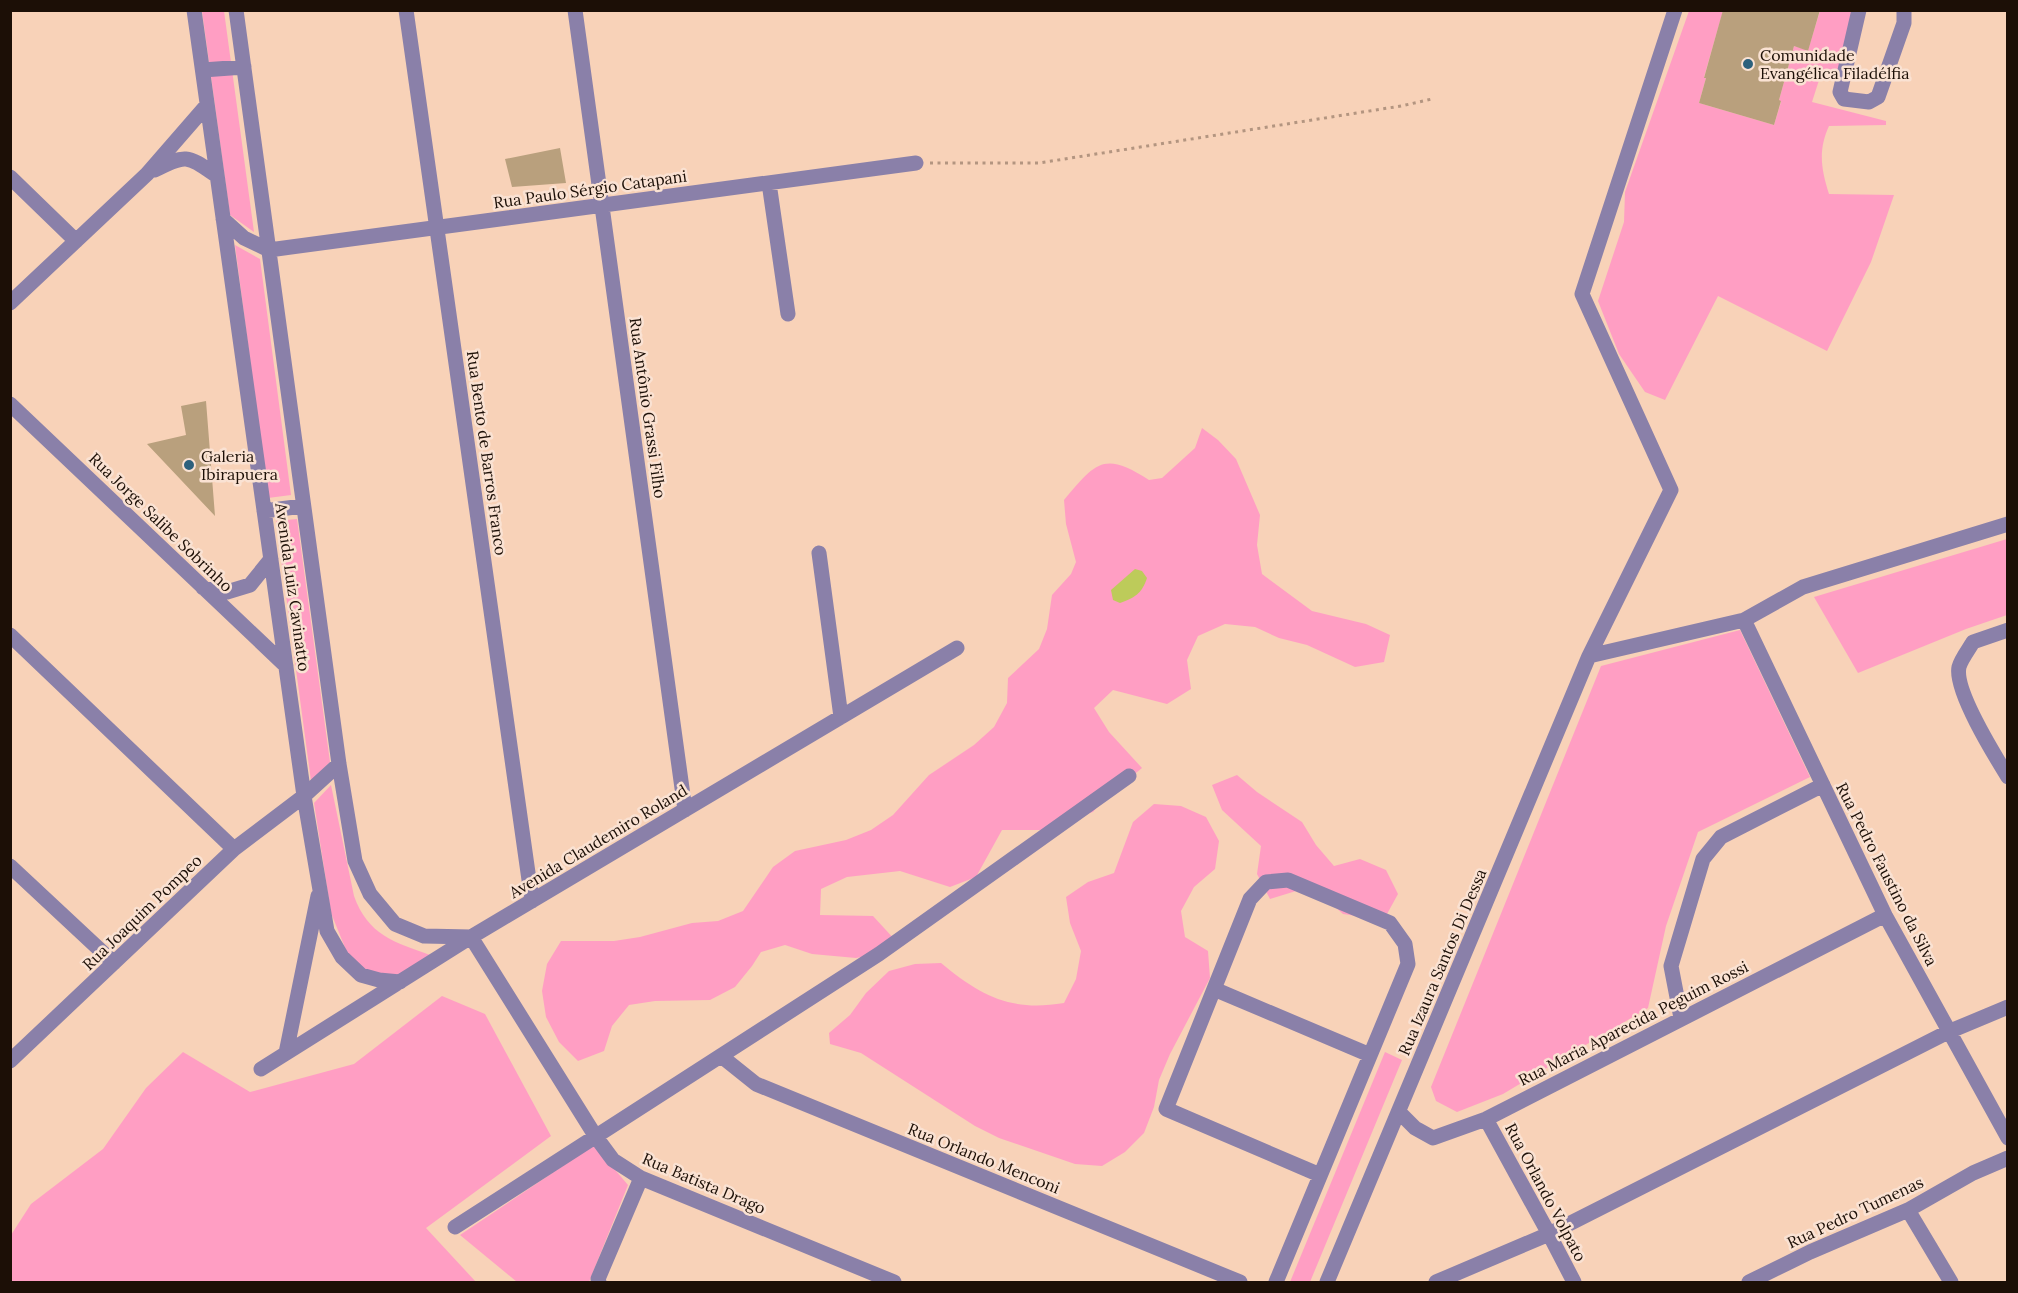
<svg xmlns="http://www.w3.org/2000/svg" width="2018" height="1293" font-family="Lora,serif">
<rect width="100%" height="100%" fill="#f8d2b8"/>
<path fill="#ff9ec3" d="M202,11H224L254,232L230,215Z
M1689,11H1723L1704,77L1706,78L1699,103L1774,125L1781,102L1779,100L1794,46L1808,50L1820,11H1855L1839,78L1820,77L1812,102L1886,121V125L1829,126C1818,150 1821,169 1829,194L1894,195L1871,262L1827,351L1718,296L1665,400L1645,392L1619,354L1598,301L1624,222L1625,192Z
M235,245L260,259L291,495L268,498Z
M1202,428L1218,440L1236,459L1260,515L1257,545L1262,574L1312,611L1366,624L1390,635L1384,662L1355,667L1307,645L1279,638L1255,627L1225,624L1198,636L1187,660L1191,689L1167,704L1113,690L1094,708L1109,732L1142,768L1104,799L1093,812L1061,822L1053,830H1002L976,877L950,887L900,871L847,877L821,889L820,915L873,916L896,941L871,955L856,958L812,954L785,945L761,952L752,966L735,987L710,1000L655,1001L629,1005L612,1026L604,1051L578,1061L559,1042L546,1017L542,991L547,964L561,941H614L640,937L692,923L718,921L743,911L773,867L795,851L846,840L871,830L893,815L929,775L974,745L994,727L1007,703L1008,678L1039,649L1047,629L1052,595L1071,574L1076,562L1066,524L1064,500C1096,462 1104,451 1149,480L1162,478L1195,448Z
M297,519L330,762L311,781L276,521Z
M2007,539V615L1966,629L1858,673L1814,597Z
M1740,630L1810,777L1698,832L1666,926L1648,1008L1503,1094L1457,1112L1436,1101L1431,1087L1601,666Z
M1237,775L1257,792L1302,822L1316,845L1334,866L1360,859L1386,870L1398,894L1387,914L1371,918L1343,914L1323,896L1296,891L1270,899L1257,874L1261,846L1222,810L1212,785Z
M331,785L354,896C368,935 394,942 430,955L398,975L381,974L364,970L348,955L331,913L314,803Z
M1154,804L1181,806L1206,817L1219,841L1215,869L1194,887L1181,911L1185,937L1208,951L1210,978L1170,1054L1159,1080L1154,1107L1144,1133L1125,1152L1102,1166L1075,1164L999,1138L975,1126L861,1053L830,1044L829,1033L850,1015L866,993L889,971L915,964L941,963C981,996 1011,1012 1064,1003L1076,979L1081,951L1070,923L1066,897L1088,882L1114,873L1133,822Z
M442,996L485,1014L551,1136L426,1228L476,1282H11V1235L31,1204L103,1149L146,1088L183,1052L250,1092L354,1064Z
M1385,1052L1402,1060L1310,1282H1290Z
M594,1145L628,1185L589,1282H517L460,1235Z"/>
<path fill="#bdcb5a" d="M1135,569L1142,571L1147,578C1142,593 1135,598 1120,603L1113,600L1111,590Z"/>
<path fill="#b9a07d" d="M1723,10H1820L1808,51L1794,46L1779,100L1781,101L1774,125L1699,103L1706,78H1704Z
M560,148L566,183L512,187L505,159Z
M206,401L215,516L147,444L186,435L181,406Z"/>
<g fill="none" stroke-linecap="round" stroke-linejoin="round">
<path stroke="#b39580" stroke-width="3" stroke-dasharray="3 4.5" stroke-linecap="butt" d="M930,163H1039L1401,106L1432,99"/>
<path stroke="#8a80a9" stroke-width="15" d="M194,10L304,796L327,931L342,957L361,975L379,980L400,982
M236,10L339,764L355,861L370,894L395,924L424,936L471,937
M406,10L532,901
M575,10L685,810
M1859,10L1840,92L1844,99L1869,102L1878,97L1904,23V10
M203,70L244,67
M155,170C187,153 188,156 217,176
M10,177L76,241
M769,183L788,314
M223,219L244,238L269,250L916,163
M10,303L147,174L207,105
M10,404L286,666
M264,511L303,506
M819,553L841,717
M203,588L227,592L250,585L271,559
M1744,620L1885,915L2008,1138
M2008,630L1973,642C1969,649 1961,659 1959,667C1954,690 1995,756 2008,777
M10,635L234,849
M1589,656L1744,620L1803,587L2008,524
M10,866L114,963
M471,937L596,1137L613,1160L641,1178L894,1282
M1214,989L1370,1055
M1681,1018L1671,966L1703,859L1721,837L1823,785
M286,1053L318,896
M721,1056L756,1084L1240,1282
M10,1061L234,849L304,796L339,764
M261,1069L471,937L957,648
M1399,1112L1415,1128L1433,1138L1486,1119L1885,915
M1486,1119L1549,1234L1574,1282
M1908,1210L1951,1282
M455,1227L879,954L1129,776
M599,1282L598,1279L641,1178
M1276,1282L1408,964L1405,944L1390,923L1288,880L1266,882L1250,899L1166,1109L1320,1175
M1327,1282L1589,656L1671,490L1582,294L1675,10
M1436,1282L1549,1234L1948,1032L2008,1007
M1749,1282L1810,1252L1908,1210L1973,1173L2008,1158"/>
</g>
<g fill="#2d617d" stroke="#fae2d3" stroke-width="2">
<circle cx="1748" cy="64" r="6"/>
<circle cx="189" cy="465" r="6"/>
</g>
<g text-anchor="middle" dominant-baseline="central" stroke-width="5" stroke-linejoin="round" paint-order="stroke">
<g font-size="16" fill="#1c0f06" stroke="#fae2d3" text-anchor="start">
<text x="1760" y="55">Comunidade<tspan x="1760" dy="18">Evangélica Filadélfia</tspan></text>
<text x="201" y="456">Galeria<tspan x="201" dy="18">Ibirapuera</tspan></text>
</g>
<g font-size="16" fill="#1c0f06" stroke="#fae2d3">
<text transform="translate(590 189) rotate(-8)">Rua Paulo Sérgio Catapani</text>
<text transform="translate(648 408) rotate(82)">Rua Antônio Grassi Filho</text>
<text transform="translate(487 453) rotate(82)">Rua Bento de Barros Franco</text>
<text transform="translate(161 522) rotate(44)">Rua Jorge Salibe Sobrinho</text>
<text transform="translate(293 587) rotate(82)">Avenida Luiz Cavinatto</text>
<text transform="translate(598 841) rotate(-31)">Avenida Claudemiro Roland</text>
<text transform="translate(1887 874) rotate(63)">Rua Pedro Faustino da Silva</text>
<text transform="translate(142 912) rotate(-44)">Rua Joaquim Pompeo</text>
<text transform="translate(1442 962) rotate(-67)">Rua Izaura Santos Di Dessa</text>
<text transform="translate(1633 1023) rotate(-27)">Rua Maria Aparecida Peguim Rossi</text>
<text transform="translate(984 1158) rotate(22)">Rua Orlando Menconi</text>
<text transform="translate(704 1183) rotate(23)">Rua Batista Drago</text>
<text transform="translate(1546 1192) rotate(62)">Rua Orlando Volpato</text>
<text transform="translate(1855 1212) rotate(-25)">Rua Pedro Tumenas</text>
</g>
</g>
<rect width="2018" height="1293" fill="none" stroke="#1c0f06" stroke-width="24"/>
</svg>
